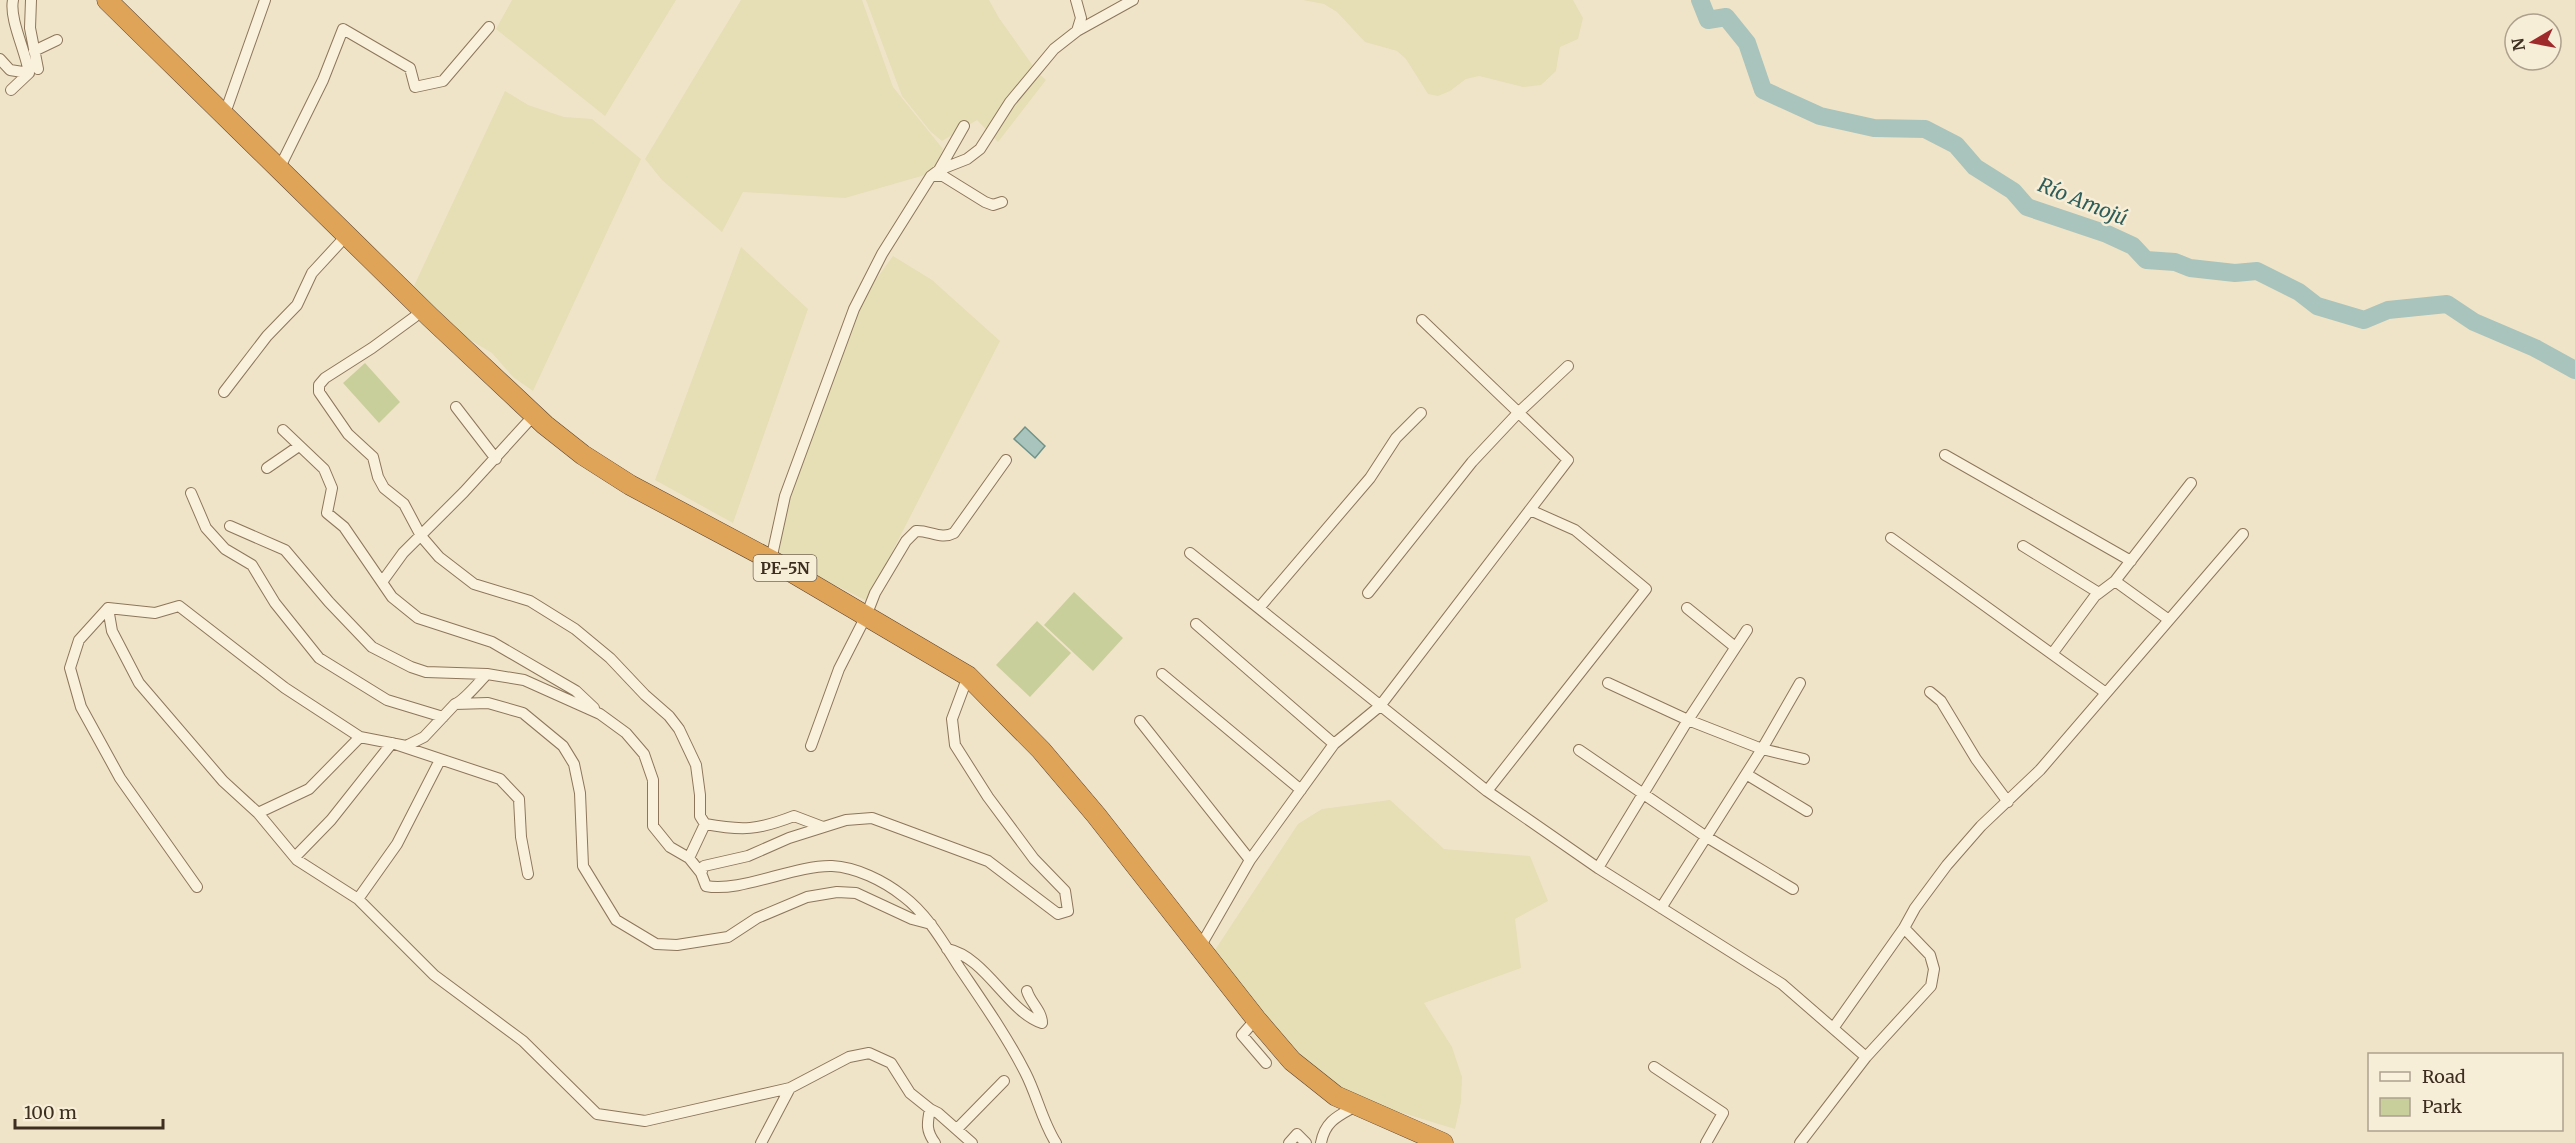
<svg xmlns="http://www.w3.org/2000/svg" width="2575" height="1143" font-family="Merriweather,serif">
<rect width="100%" height="100%" fill="#f0e4c8"/>
<path fill="#e6deb5" d="M512,0H676L605,116L496,29Z
M741,0H862L893,87L943,149L932,173L845,198L743,192L722,232L662,180L645,159Z
M866,0H989L999,18L1038,73L1046,80L998,142L977,120L942,141L931,132L902,96Z
M1303,0H1573L1583,18L1578,39L1560,47L1556,71L1541,85L1523,87L1479,76L1466,79L1450,91L1438,96L1428,94L1406,59L1397,51L1365,42L1337,12L1324,4Z
M505,91L528,105L564,117L592,119L641,159L533,391L513,377L492,353L460,334L414,286Z
M741,247L808,309L733,523L655,480Z
M893,256L932,280L1000,341L867,601L779,557L785,503L855,317L874,282Z
M1390,800L1444,849L1530,856L1548,901L1515,919L1521,968L1424,1003L1452,1047L1462,1077L1461,1102L1455,1129L1360,1100L1300,1064L1250,1005L1215,950L1298,824L1322,809Z"/>
<path fill="#c9cf9b" d="M365,363L400,402L379,423L343,383Z
M1074,592L1123,638L1093,671L1044,625Z
M1037,621L1071,653L1030,697L996,665Z"/>
<path fill="#a9c4bc" stroke="#6f938a" stroke-width="1.5" d="M1025,427L1045,446L1035,458L1014,439Z"/>
<g fill="none" stroke-linecap="round" stroke-linejoin="round">
<path stroke="#a9c4bc" stroke-width="18" d="M1700,0L1708,20L1726,17L1747,43L1763,90L1820,116L1874,128L1925,129L1956,145L1975,167L2013,191L2027,207L2107,234L2133,246L2146,260L2175,262L2190,268L2235,273L2257,271L2299,292L2317,306L2364,320L2388,310L2447,304L2474,322L2535,348L2575,370"/>
<defs>
<path id="street" d="M31,0L30,28L38,69
M1076,0L1081,18L1077,31
M34,51L57,40
M0,59L10,70L29,73
M11,90L29,73C26,52 9,19 13,0
M224,116L265,0
M279,169L323,80L343,29L410,68L415,87L443,81L489,27
M939,170L967,159L980,149L1010,102L1054,49L1077,31L1133,0
M931,176H943L985,202L993,205L1002,202
M424,310L372,348L325,378L319,385V392L348,434L373,457L378,477L384,488L404,504L421,536L439,557L474,584L530,601L575,629L610,658L645,695L669,716L679,729L696,765L700,795V816L705,824C743,831 758,830 794,816L823,827
M224,392L267,336L297,305L312,273L347,235
M456,407L496,459
M283,430L324,469L332,488L327,513L344,527L392,597L418,618L492,642L576,691L594,708
M1945,455L2131,561
M267,468L299,446
M191,493L206,528L225,549L252,565L275,603L319,658L387,700L443,717
M230,526L285,550L329,602L372,647L411,667L426,672L487,674L524,680L600,714L626,733L644,754L653,780V826L670,847L689,858L701,873
M1891,538L2106,693
M2023,546L2099,593
M1190,553L1487,791L1598,868L1782,984L1866,1057
M771,560L785,496L854,309L882,254L931,176L939,170L964,126
M382,582L403,553L464,492L535,414
M1368,593L1472,462L1518,413L1568,366
M108,608L112,631L139,683L223,781L258,813L297,860L358,899L434,975L523,1041L597,1114L645,1121L790,1088L849,1057L869,1053L891,1063L910,1093L930,1109
M1259,608L1370,478L1396,438L1421,413
M1687,608L1735,647
M2169,620L2115,581L2191,483
M1196,624L1334,744
M2052,654L2095,596L2115,581
M1162,674L1301,790
M968,676L952,719L955,745L988,797L1034,859L1065,891L1068,911L1058,914L988,861L872,818L846,820L789,838L748,856L704,866L701,873L706,886C740,893 794,865 832,866C856,867 884,881 903,896C927,914 943,942 959,967C982,1001 1006,1035 1025,1072C1037,1095 1042,1121 1056,1143
M1608,683L1688,720L1762,749L1804,759
M1930,692L1941,701L1976,759L2008,802
M455,704C464,701 479,682 487,674
M1140,721L1250,860
M811,746L839,669L866,616L875,593L906,541L916,531C929,530 941,540 954,533L1006,460
M1579,750L1705,836L1793,889
M1746,774L1807,811
M1487,791L1646,589L1575,530L1530,510
M258,813L309,789L360,737
M295,857L331,820L392,743L500,779L519,799L521,837L528,874
M689,858L705,824
M1598,868L1688,720L1747,630
M197,887L120,778L81,707L70,668L79,640L108,608L155,613L179,606L285,688L360,737L406,746L424,737L455,704L488,703L523,713L563,746L574,764L580,793L583,866L616,920L656,944L677,945L728,937L757,918L807,897L837,892L856,893L912,919L931,924
M358,899L397,844L440,760
M1661,908L1762,749L1800,683
M1200,947L1250,860L1334,744L1380,706L1568,460L1422,320
M947,949C986,957 1008,1012 1042,1023C1042,1011 1030,1002 1027,991
M1256,1019L1242,1035L1266,1063
M1834,1027L1904,928
M1654,1067L1723,1113L1706,1143
M957,1129L1004,1081
M761,1143L790,1088
M935,1143C926,1131 927,1124 930,1109L938,1113L972,1143
M1289,1143L1297,1134L1306,1143
M1321,1143C1325,1121 1338,1116 1356,1106
M1800,1143L1866,1057L1931,986L1934,969L1930,955L1904,928L1915,908L1947,865L1981,826L2040,770L2243,534"/>
<path id="highway" d="M107,0L430,317L545,425L583,455L630,485L771,560L968,676L1041,750L1096,815L1256,1019L1292,1061L1336,1096L1443,1143"/>
</defs>
<use href="#street" stroke="#8d765c" stroke-width="12"/>
<use href="#highway" stroke="#5b4430" stroke-width="21"/>
<use href="#street" stroke="#faf1dc" stroke-width="10"/>
<use href="#highway" stroke="#e0a458" stroke-width="20"/>
</g>
<g text-anchor="middle" dominant-baseline="central" stroke-width="5" stroke-linejoin="round" paint-order="stroke">
<rect fill="#f7eed8" stroke="#756857" stroke-width="1.5" x="753.5" y="555" width="63" height="26" rx="4.5"/>
<g font-size="16" font-weight="bold" fill="#3d2e20">
<text x="785" y="568">PE-5N</text>
</g>
<g font-size="20" font-style="italic" fill="#2f5d5a" stroke="#f7eed8">
<text transform="translate(2083 201) rotate(22)">Río Amojú</text>
</g>
</g>
<rect x="2368" y="1053" width="195" height="78" fill="#f7eed8" stroke="#ada18e" stroke-width="1.5"/>
<rect x="2380" y="1072" width="30" height="9" fill="#faf1dc" stroke="#ada18e" stroke-width="1.5"/>
<text x="2422" y="1083" font-size="18" fill="#3d2e20">Road</text>
<rect x="2380" y="1098" width="30" height="18" fill="#c9cf9b" stroke="#ada18e" stroke-width="1.5"/>
<text x="2422" y="1113" font-size="18" fill="#3d2e20">Park</text>
<g transform="translate(2533 42) rotate(260)"><circle r="28" fill="#f7eed8" stroke="#ada18e" stroke-width="1.5"/>
<path d="M0-4.5L10 22L0 15L-10 22Z" fill="#9e2a2b"/>
<text y="-9" font-size="16" font-weight="bold" text-anchor="middle" fill="#3d2e20">N</text>
</g>
<path d="M15 1119v9h148v-9" fill="none" stroke="#3d2e20" stroke-width="3"/>
<text x="24" y="1119" font-size="18" fill="#3d2e20" stroke="#f7eed8" stroke-width="4.5" paint-order="stroke">100 m</text>
</svg>
